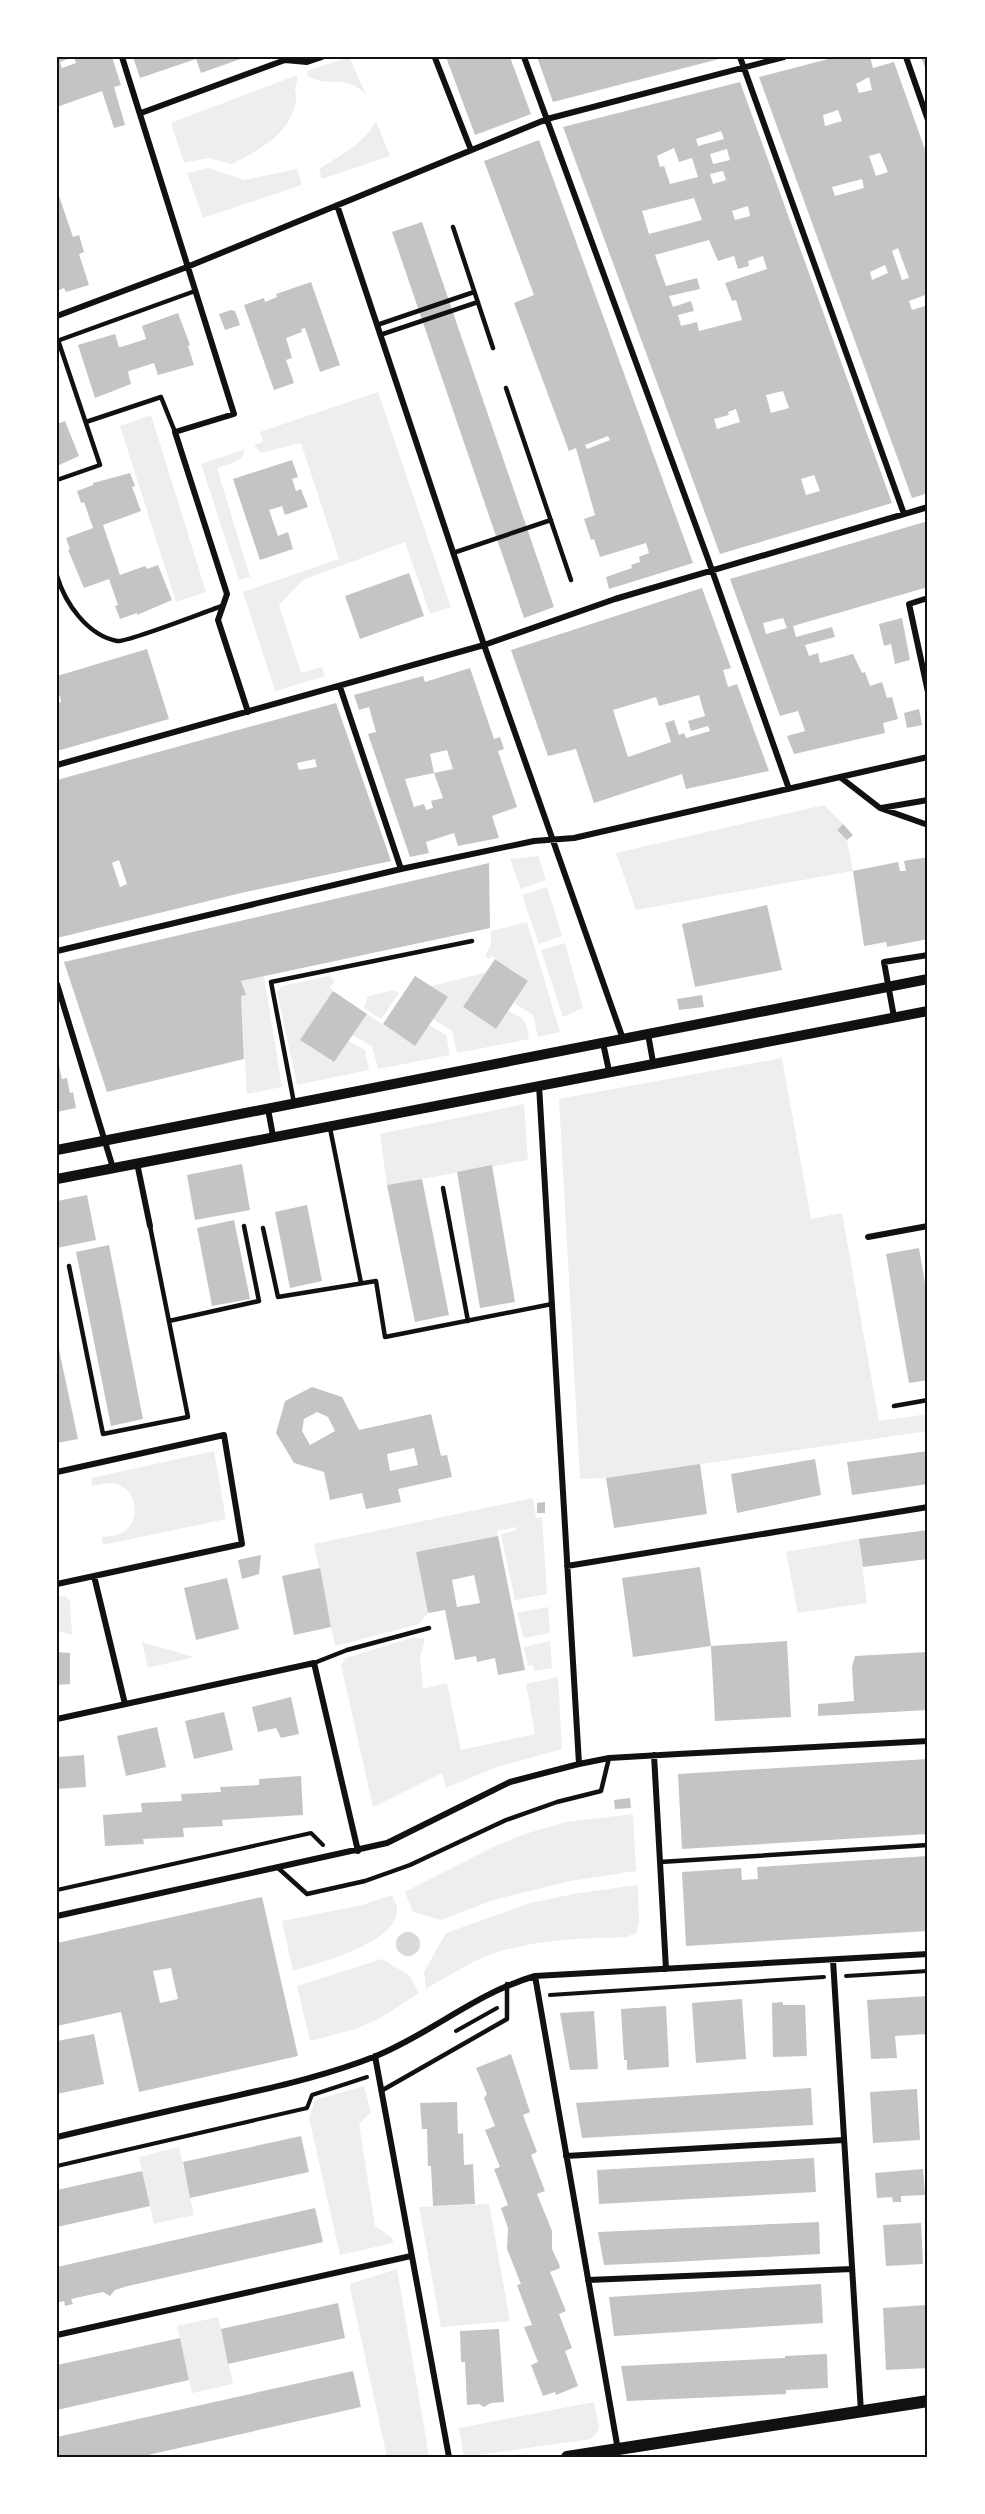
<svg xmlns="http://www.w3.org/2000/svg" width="985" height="2514" font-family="Poppins,sans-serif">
<rect width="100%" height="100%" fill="#fff"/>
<path fill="#eee" d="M349,57L366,94C341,72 329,89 308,76L307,71Z
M297,75C298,81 296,83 295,89C295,92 296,95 296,98C294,132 257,152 231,164L208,158L184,163L171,123Z
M376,121L390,156L322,179L319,169C339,156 365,143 376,121Z
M209,168L244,180L297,169L302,185L203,218L187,173Z
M378,392L451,607L430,614L405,542L303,580L279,605L301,673L322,667L325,676L275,691L243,592L339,559L301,443L261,453L254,445L263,442L260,432Z
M151,415L206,592L176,602L120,426Z
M245,449C244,462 227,464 217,468L250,577L239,580L201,464Z
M824,805L843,824L837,830L847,840L853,871L636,910L616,853Z
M538,856L546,880L521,889L510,859Z
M547,887L562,936L539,944L522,895Z
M527,922L560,1032L538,1037L533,1015L514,1003L528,981L492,956L489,959L485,956L491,944V931Z
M565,943L583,1008L563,1017L541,950Z
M487,972L463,1008L496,1029L508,1011C526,1019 526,1020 529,1039L457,1053L452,1031L433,1019L447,997L431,986Z
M264,976L282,1087L247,1094L241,996L245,995L241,981Z
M329,976L335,982L330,987L333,991L300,1040L333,1062L348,1041L365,1050L369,1070L297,1085L277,991L283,986Z
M394,990L399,993L381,1019L364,1008L368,996Z
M367,1014L415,1046L429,1025L446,1035L450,1055L378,1069L372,1046L352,1035Z
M782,1058L811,1219L842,1213L879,1421L928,1414V1431L606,1478L580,1479L559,1099Z
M524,1104L528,1160L387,1185L380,1134Z
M214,1451L226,1519L103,1545L102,1537C110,1536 119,1536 125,1531C141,1518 137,1490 116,1484C108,1482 100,1485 92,1486L91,1478Z
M533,1498L536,1518L542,1517L547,1594L515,1600L501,1534L517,1530V1527L497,1531L498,1536L416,1552L428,1613L419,1624L335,1646L314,1544Z
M859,1539L867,1603L798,1613L786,1552Z
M65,1596L70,1601L72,1635L57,1631V1597Z
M548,1607L550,1633L524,1638L517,1613Z
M414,1637L425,1639L420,1658L423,1689L447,1683L461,1750L535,1734L526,1684L558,1677L562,1749L497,1767L446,1788L442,1773L373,1807L341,1665L346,1658Z
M550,1641L552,1668L534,1671L533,1665L528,1666L524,1647Z
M142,1642L194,1657L148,1668Z
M633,1814L636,1871L570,1881L493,1900L441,1920L413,1912L405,1892L495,1846L525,1834L566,1822Z
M638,1885L639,1923L636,1933L626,1937C574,1939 519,1939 471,1963C456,1971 441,1980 426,1989L424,1972L446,1933L530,1903L579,1893Z
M392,1895C393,1899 397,1904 397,1908C400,1943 318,1963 293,1971L282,1921L362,1905Z
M382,1959L410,1976L419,1993L382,2017L356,2029L310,2041L297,1986Z
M364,2086L371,2112L359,2124L375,2226L392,2238L393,2243L340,2255L309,2118L315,2100Z
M179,2147L194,2215L154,2224L139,2157Z
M489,2204L510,2321L441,2327L419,2207Z
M397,2269L429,2456L425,2457H387L350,2288V2284Z
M218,2317L233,2384L192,2393L177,2326Z
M594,2402L599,2427L597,2433L591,2439L464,2457L459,2428Z"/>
<path fill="#d9d9d9" d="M396 1944a12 12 0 1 1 24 0a12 12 0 1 1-24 0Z"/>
<path fill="#c4c4c4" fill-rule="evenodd" d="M57,57H73L60,62L62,68L76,63L74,57H112L121,85L114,87L125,125L114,128L102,91L57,107Z
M133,57H246L201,73L196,59L140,78Z
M446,57H510L531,114L475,135Z
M537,57H723V58L553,102Z
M836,57H870L873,68L894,62L928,158V294L909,301L912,310L928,305V443H926L928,493L912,498L759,77ZM869,77L872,90L859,93L856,84ZM838,110L842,121L825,126L823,115ZM880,153L888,172L876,176L869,156ZM862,179L864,188L835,196L832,187ZM898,248L909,278L902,280L892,251ZM885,265L888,273L872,280L870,272Z
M921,57H928V75Z
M740,82L892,503L720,554L563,127ZM721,131L724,139L698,146L696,139ZM674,148L679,162L692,158L698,177L670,184L664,166L660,167L657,156ZM727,149L730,160L713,164L710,154ZM723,171L726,180L713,184L710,174ZM694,198L702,220L649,234L642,211ZM748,206L750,216L735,220L732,211ZM709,240L718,261L734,256L738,269L749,266L748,261L763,256L767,269L725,283L732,301L736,300L742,320L699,331L697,322L681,326L678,315L694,311L691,301L673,307L669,296L700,289L697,278L666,286L655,255ZM783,391L789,408L771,413L766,395ZM736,409L740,422L717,429L714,419L729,415L728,412ZM814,475L820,491L806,495L801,479Z
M539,140L693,563L609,589L606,577L632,568L631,565L640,562L639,557L649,553L646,543L600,557L594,539L591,540L584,519L595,515L576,448L569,451L514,303L534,295L484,161ZM608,436L610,440L587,449L585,445Z
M57,190L73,237L79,235L84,252L79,254L89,285L66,292L64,288L57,291Z
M422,222L554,607L524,618L392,232Z
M311,282L340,365L320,372L305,328L301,329L302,332L286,338L292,358L286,360L294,383L274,390L244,305L264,298L265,302L277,297L276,294Z
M231,310L235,311L240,325L225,330L219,314Z
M178,313L190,345L188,346L194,365L158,375L154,363L129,371L128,372L131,384L95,398L78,345L115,334L119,347H121L146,339L142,326Z
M65,421L79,456L57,466V424Z
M292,460L298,477L292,479L296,491L301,489L308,507L285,515L282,506L269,510L278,536L288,532L293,549L260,560L233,479Z
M130,473L135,486L132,487L141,511L103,525L120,575L145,566L147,569L158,565L172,600L137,615V613L120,619L115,606L118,605L109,579L84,588L68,550L70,549L66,538L93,528L84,502L81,503L77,491L93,485V483Z
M928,521V587L793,626L796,637L832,627L835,637L805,645L809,656L818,653L820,663L853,654L862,673L865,672L870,686L882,682L887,698L892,697L898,719L883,723L885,733L794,754L787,736L805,731L798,711L780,716L730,579ZM783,618L787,628L766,634L763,623Z
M409,573L424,616L360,639L345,596Z
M702,588L731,668L723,670L728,687L737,684L769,771L686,789L682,774L594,803L576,749L548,756L511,650ZM699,695L705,716L688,721L691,731L708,726L710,731L686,738L684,733L679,735L674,720L665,723L671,742L628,757L613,710L656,697L659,706Z
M902,618L910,660L895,664L891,644L884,646L879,624Z
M147,649L169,719L57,751V703L61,702L60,696L57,697V676Z
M470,668L494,739L500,737L504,749L498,751L517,807L492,816L499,838L458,846L454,833L426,842L429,853L410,857L368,734L376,732L369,707L359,710L354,695L423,676L425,682ZM447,750L453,769L434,773L443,798L431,801L433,808L426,810L424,804L414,807L405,779L434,773L430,754Z
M336,703L391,861L241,893L57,938V780ZM315,759L317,767L299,770L297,763ZM119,860L127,884L120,887L112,863Z
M919,709L922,725L907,728L904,713Z
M843,824L853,835L847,840L837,830Z
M928,857V939L887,947L886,942L864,946L853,871L898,862L900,871H906L904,861Z
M489,863L490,928L241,981L246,995L241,996L244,1059L107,1092L64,962Z
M767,905L782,970L695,987L682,924Z
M495,959L528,981L496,1029L463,1007Z
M415,976L448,997L415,1046L383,1024Z
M333,991L367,1014L334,1062L300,1040Z
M702,995L704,1007L679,1010L677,999Z
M57,1057L62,1079L67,1078L70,1093L73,1092L76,1108L57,1112Z
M242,1164L250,1210L195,1220L187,1175Z
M492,1165L515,1302L480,1308L457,1172Z
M422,1179L449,1315L415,1322L387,1185Z
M87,1195L96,1240L57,1248V1201Z
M307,1205L322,1281L290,1288L275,1212Z
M234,1220L250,1299L212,1306L197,1228Z
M109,1245L143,1419L111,1426L76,1252Z
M919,1248L928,1301V1380L909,1383L886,1254Z
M57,1340L78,1439L57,1443Z
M312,1387L342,1397L359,1430L431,1414L441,1456L447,1455L452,1477L398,1489L401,1502L366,1509L362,1493L330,1500L324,1472L294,1463L276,1433L285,1401ZM317,1412L328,1417L335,1431L310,1445L302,1431L304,1419ZM414,1448L418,1465L390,1471L387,1454Z
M928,1451V1484L852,1495L847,1462Z
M815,1459L821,1495L737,1513L731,1474Z
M700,1464L707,1514L614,1528L606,1478Z
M545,1502V1513H537V1503Z
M928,1530V1559L863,1567L859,1539Z
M498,1536L525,1670L498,1675L495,1658L477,1662L476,1656L455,1660L445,1610L428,1613L416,1552ZM474,1575L480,1603L457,1607L452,1580Z
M261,1555L259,1574L242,1579L238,1560Z
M700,1567L711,1646L633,1657L622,1578Z
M320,1568L331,1627L294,1635L282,1576Z
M227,1578L239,1629L196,1640L184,1588Z
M787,1641L791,1717L715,1721L711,1646Z
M57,1652L70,1653V1684L57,1685Z
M928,1652V1710L818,1716V1704L854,1701L852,1667L855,1656Z
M291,1697L299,1734L281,1738L276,1728L258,1732L252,1707Z
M224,1712L233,1750L194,1759L185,1721Z
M157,1727L166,1767L126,1776L117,1736Z
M84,1755L86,1787L57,1789V1757Z
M928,1759V1834L682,1849L678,1774Z
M301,1776L303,1815L222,1820L223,1826L183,1828L184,1837L143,1839L144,1844L105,1846L103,1815L142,1812L141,1803L182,1801L181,1794L221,1792L220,1787L259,1785V1779Z
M630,1798L631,1808L615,1809L614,1800Z
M928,1856V1931L686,1946L682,1872L741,1868L742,1880L758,1879L757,1867Z
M262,1897L298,2056L139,2092L121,2012L57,2026V1943ZM171,1968L178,1999L160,2003L153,1971Z
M928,1996V2034L895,2036L897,2058L871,2059L867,2000Z
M742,1999L746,2059L696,2063L692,2003Z
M783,2002V2005H805L807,2056L773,2057L772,2003Z
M666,2006L669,2067L627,2070V2060H624L621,2009Z
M594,2011L598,2069L570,2070L560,2013Z
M94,2034L104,2084L57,2094V2041Z
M511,2054L530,2112L523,2115L537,2152L531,2155L545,2191L537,2194L552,2231V2249L559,2264L560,2268L550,2272L566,2311L559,2314L572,2348L565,2351L578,2386L556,2395L555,2392L543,2396L531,2365L538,2362L524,2327L532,2325L517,2285L521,2284L507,2249L508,2228L501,2208L508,2205L494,2169L500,2167L485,2130L495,2126L484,2098L487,2094L476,2068Z
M811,2088L813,2125L582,2138L576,2103Z
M917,2089L920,2140L873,2143L870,2092Z
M457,2102L458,2134L463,2133L464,2165L473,2164L475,2204L433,2206L431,2166H428L427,2129H422L420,2103Z
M301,2136L309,2172L190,2198L183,2162Z
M814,2158L816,2192L599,2204L597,2170Z
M923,2169L925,2195L901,2196V2202H893L892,2197L877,2198L875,2173Z
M142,2171L150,2206L57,2227V2190Z
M315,2208L323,2242L128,2286L115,2290L110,2296L103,2292L71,2299L73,2304L65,2306L64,2301L57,2303V2267Z
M819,2222L820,2254L673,2262L604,2265L598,2232Z
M921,2223L923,2264L886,2266L883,2225Z
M821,2284L823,2323L614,2336L609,2297Z
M338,2303L345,2338L228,2364L221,2329Z
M926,2305L928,2368L886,2370L883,2308Z
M499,2329L504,2402L491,2403L484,2407L479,2404L467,2405L465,2362H461L460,2331Z
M180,2338L189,2380L57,2410V2365Z
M827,2354L828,2388L786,2390V2394L627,2401L621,2366L785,2358V2356Z
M353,2371L361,2407L139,2457H57V2437Z"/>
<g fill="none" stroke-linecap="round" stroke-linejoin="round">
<path stroke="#111" stroke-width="4" d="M57,1890L311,1833L323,1845
M846,1976L928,1971
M550,1995L824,1977
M456,2031L497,2008
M57,2166L307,2108L312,2095L367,2077"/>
<path stroke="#111" stroke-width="4.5" d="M453,227L493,348
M377,325L474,292
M380,335L478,302
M57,341L195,291
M506,388L571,580
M86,422L161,397L175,432
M57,480L100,465L58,340
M453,553L551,520
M57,576C65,603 87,635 117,641C126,643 207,611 222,606
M294,1103L271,982L472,941
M330,1128L361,1283
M443,1188L468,1321
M263,1228L278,1297L376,1281L385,1337L552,1304
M69,1266L103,1434L188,1417L150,1226
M169,1321L259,1301L244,1226
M894,1406L928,1400
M314,1663L347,1650L429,1628
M660,1862L928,1845
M277,1867L307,1894L365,1881L410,1865L506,1820L557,1802L601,1791L609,1758
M381,2091L507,2019V1984"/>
<path stroke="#111" stroke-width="6" d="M122,57L234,414L175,432L227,594L218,620L248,712
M524,57L708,559L789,789
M740,57L904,514
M906,57L928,120
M435,58L471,150
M141,113L285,60L307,62L322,57
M337,205L484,645L623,1039
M57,316L187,267L547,119L784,57
M928,598L909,604L928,692
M340,687L401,869
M57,765L484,645L615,599L928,507
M840,777L928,757
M881,808L928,800
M57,951L401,869L534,841L574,838L840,777L880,808L928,825
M57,984L113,1168
M894,1017L884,962L928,955
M648,1034L653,1062
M603,1043L609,1071
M539,1085L579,1764
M268,1109L273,1136
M137,1163L150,1226
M868,1237L928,1226
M57,1472L224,1435L242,1544L57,1584
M567,1566L928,1507
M94,1576L125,1704
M57,1719L314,1663L358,1851
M654,1755L666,1969
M57,1916L387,1843L510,1782L579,1764L609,1758L678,1754L928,1741
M833,1960L861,2412
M535,1976L618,2450
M375,2056L449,2457
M57,2137C112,2124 167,2111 222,2099C274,2087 326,2076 376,2056C432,2033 476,1993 535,1976L928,1954
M566,2156L844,2140
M588,2280L852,2269
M57,2335L411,2256"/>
<path stroke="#111" stroke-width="10" d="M57,1150L928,979
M57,1179L928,1011"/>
<path stroke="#111" stroke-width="12" d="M567,2457L928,2401"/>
</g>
<rect width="985" height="2514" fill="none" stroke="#ffffff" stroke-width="117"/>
<rect x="58" y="58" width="868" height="2398" fill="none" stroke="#111" stroke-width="2"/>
</svg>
